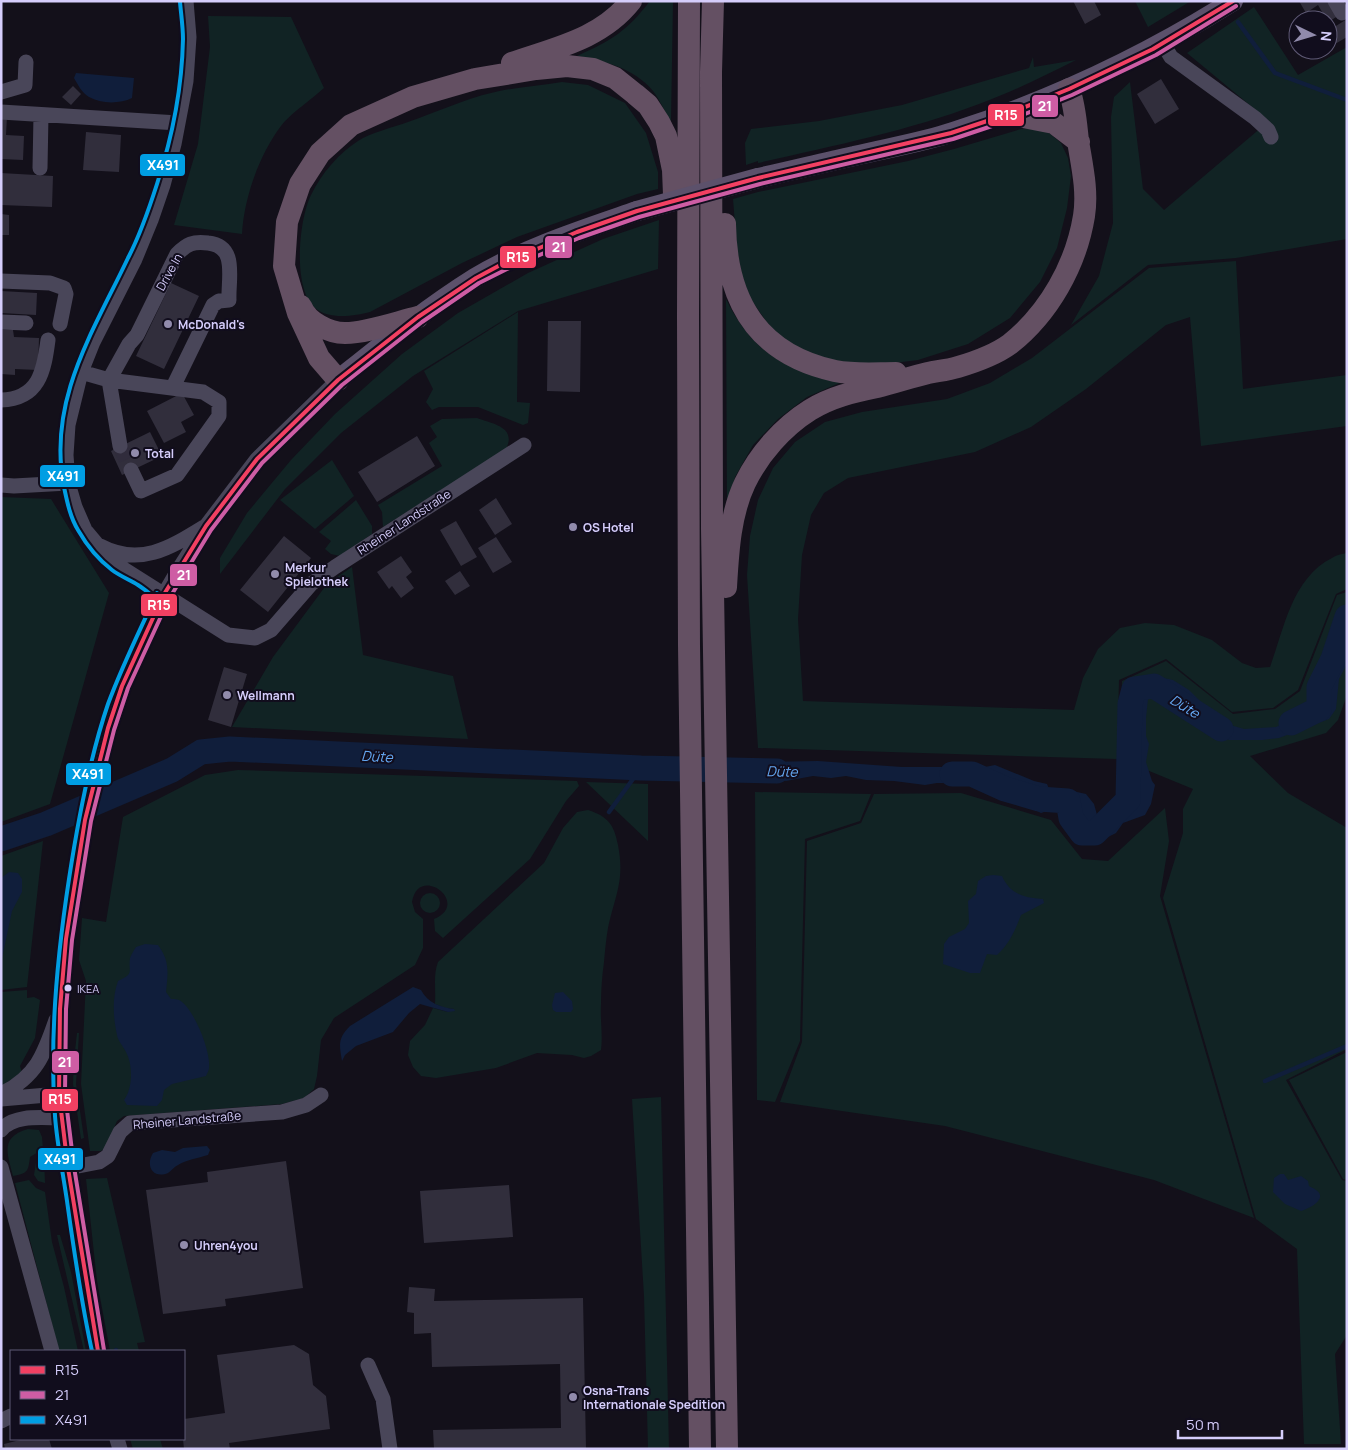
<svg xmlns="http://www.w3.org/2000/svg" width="1348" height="1450" font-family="Manrope,sans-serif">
<rect width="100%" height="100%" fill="#13101a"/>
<path fill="#112324" d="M650,1H673L671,122C665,112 660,100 653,91C634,68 605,61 577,56C612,40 626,32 650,1Z
M1135,1H1191L1148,27Z
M1254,7L1298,75L1347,47V239L1236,258L1148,265L1071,325L1099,276L1113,223L1111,117L1114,97L1130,82L1143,189L1164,210L1269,121L1187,53Z
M208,16L291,17L324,88C312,99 290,114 281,126C259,155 244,198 242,234L174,225L198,144L210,47Z
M1033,57L1034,67L1076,60C1044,76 1012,92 979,104C908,131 832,146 758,163V161L746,165L745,143L751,129L819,121L902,105L1029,68Z
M562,82L588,85L625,103L646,133L658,172V189L637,194L517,237L462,263L370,312C354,316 329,320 315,308C292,288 299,219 311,195C321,174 339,153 358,141C370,133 394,127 408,122C434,113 465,99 491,93C514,87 539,86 562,82Z
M1036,128L1049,133L1061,143L1068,158L1071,176L1067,208L1057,248L1040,282L1010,318L968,344L918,360L878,365L824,361L794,347L771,328L750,298L742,275L737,249L733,199L758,192L908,161L954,149L1021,129Z
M659,220L658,269L518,311L413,376L341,433L285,489L220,574V558L247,513L291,460L335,414L402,354L458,313L528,273L603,239Z
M1236,261L1243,389L1347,375V426L1201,446L1190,317L1166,325L1086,389L1031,427L975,452L848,478L824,493L811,515L802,555L798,619L803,701L1074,710L1083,678L1098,649L1120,628L1145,623L1174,625L1212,640L1242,663L1256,668L1270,667C1284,629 1292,578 1332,558C1336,555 1342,554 1347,553V589L1336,594L1298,690L1273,708L1232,712L1166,659L1119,680L1117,759L758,748L747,575L750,536L758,500L773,468L795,442L825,422L862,412L947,399L990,383L1032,358L1149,268Z
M726,299C740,328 759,351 788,365C803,372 828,376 844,381L807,397L778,419L753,445L735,477L727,510Z
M518,312L517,402L530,403L528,423L523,425L478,407H439L432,410L426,402L433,389L424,371Z
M477,418C493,424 517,427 506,449L383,527L382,512L378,505L442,466L429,443L437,437L430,426L442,419Z
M332,460L354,496L315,529L280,500Z
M1,497L51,499L109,593L50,804L1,822Z
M356,500L372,526V534L340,556L331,554L325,549L331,541L319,532Z
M352,567L363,655L453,676L468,739L232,727L273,657L327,584Z
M1347,592V695L1338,720L1326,733L1250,756L1288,793L1347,828V1049L1286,1080L1342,1180L1347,1181V1335L1335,1354L1341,1444H1304L1297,1249L1256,1219L1163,898L1183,833V809L1193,789L1120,759L1122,681L1166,661L1233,714L1275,709L1300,691L1337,595Z
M238,770L577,781L579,786L566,801L530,859L443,938L435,931L434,919C472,903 418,863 412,902L415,912L423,919V948L415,965L334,1018L321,1040L317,1076L314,1089L304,1098L282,1104L124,1116L117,1121L105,1148L101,1151H90L81,1084L86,981L79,960L82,918L106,922L123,817L205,775Z
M586,782L648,784V841Z
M755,792L871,794L860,821L805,839L800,1041L775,1102L757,1100Z
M961,793L1051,820L1082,859L1108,861L1165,808L1169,841L1160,896L1254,1218L1154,1180L945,1126L780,1102L802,1042L807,841L861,823L874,794Z
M588,810C609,817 614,825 618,845C625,881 615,895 608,928C606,939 605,951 604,962C602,976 601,990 601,1004C600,1020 603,1035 601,1050L591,1056L584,1058L572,1055L537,1053L496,1068L436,1078L421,1076L413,1067L408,1055L410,1041L425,1025L433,1008L448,1012L454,1009L445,1008L435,1004C436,989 433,975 438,962L544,863L563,828L577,812Z
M43,841L27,987L1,990V856Z
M420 903a10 10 0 1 1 20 0a10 10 0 1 1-20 0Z
M27,990V998L34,997L40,1000L35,1038L20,1066L22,1073L1,1086V992Z
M77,1033H79L76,1084L84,1138L81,1139L73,1084L74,1060Z
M1347,1052V1180L1343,1179L1289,1080Z
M661,1097L669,1449H648L644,1296L632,1099Z
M28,1129L39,1130L42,1137L43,1149L30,1157C28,1172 28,1173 13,1176C7,1153 0,1137 28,1129Z
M44,1157L45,1183L38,1181L34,1175L36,1162Z
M107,1178L145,1342L137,1343L139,1351H110L97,1281L86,1179Z
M29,1180L36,1188L45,1192L52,1242L64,1287L78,1351H59L15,1183Z
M57,1235H60L71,1272L86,1351H84Z
M130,1439H160L163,1449H133Z"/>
<path fill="#101e3b" d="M76,73L134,78L132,98C120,104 101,104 89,97C82,93 78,85 74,78Z
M1347,630V664L1339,679L1336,709L1329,719L1279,738L1262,740H1229L1210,733L1201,720L1177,697L1166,692L1154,689L1148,699L1146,718V736L1149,744L1146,762L1152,781L1155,785L1151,804L1145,815L1123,823L1116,833L1102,840C1078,832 1087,829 1077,810L1060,804L1053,809L1041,813L1031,808L1021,791L989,780L969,779L959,783H937L925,785L894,781L866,780L846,776L831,778L813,776L786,781L743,775L742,758L764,762L818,761L902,767H985L995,765L1034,781L1047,784L1049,789L1068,790L1086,794L1094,804L1099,822L1106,823L1122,804L1133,778L1132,739L1134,714L1140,683L1154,676L1173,680L1189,690L1210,711L1218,724H1227L1244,729L1276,727L1323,705L1324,689L1328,676L1338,660Z
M9,872L18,873L22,879V892L12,911L1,963V878Z
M993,875L1002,876C1010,894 1024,898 1043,899L1044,903L1021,915C1015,931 1009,944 997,955L987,954L980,973H970L943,964L944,944L949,937L965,929L969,923L968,901L976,894L978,881L986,876Z
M145,944L158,945C170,961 168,973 166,992L171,999C175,999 179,999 182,1002C195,1012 211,1052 209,1068C209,1071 207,1073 206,1076L172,1084L164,1090L162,1100L157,1106L127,1105L124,1100C133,1088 133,1065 126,1052C123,1046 118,1041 117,1035C113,1017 112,997 118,981C135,973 128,973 130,958C131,955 134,950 136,947Z
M413,987L421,990C428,1003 440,1007 454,1009L455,1011L448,1012L420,1004L409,1013L393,1032L356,1046L345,1055L342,1061C339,1044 338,1038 350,1026Z
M563,992L572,1001L573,1009L571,1012H556L553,1010L552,1005L555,993Z
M207,1146L210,1150L208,1155C198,1158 186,1160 178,1165C174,1167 171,1171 168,1173C153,1179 145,1166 153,1153L162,1150L175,1152L183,1148Z
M1280,1174H1284L1288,1180L1301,1176L1308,1181L1309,1186C1312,1188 1314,1188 1316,1190C1329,1199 1308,1209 1301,1211L1285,1204L1273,1192L1274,1178Z"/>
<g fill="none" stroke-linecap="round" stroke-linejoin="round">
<path stroke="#101e3b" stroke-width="4.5" d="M1238,22L1275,73L1347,100
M609,812L641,768
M1265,1081L1347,1046
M116,1350V1351"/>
<path stroke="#101e3b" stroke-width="25" d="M1291,723L1319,709V687L1333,659L1347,617
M952,774H972L1005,789L1039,799L1068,801L1071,818L1082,833H1095L1128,800L1130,704L1134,689L1154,686L1221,729
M1,839L46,824L172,770L201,752L230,749L641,768L777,771"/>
</g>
<path fill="#312e3c" d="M1073,1H1094L1101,15L1085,24Z
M1299,1H1328L1338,16L1328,22L1318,5L1306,13Z
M1347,19V37L1335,44L1328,31Z
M1161,79L1179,109L1155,124L1137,94Z
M73,86L81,94L71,105L62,97Z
M1,116H7L6,135L24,136L23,160L1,159Z
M86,132L121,135L119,172L83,170Z
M1,173L53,176L52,207L1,205Z
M1,214L9,215V235H1Z
M171,283L199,296L164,369L136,356Z
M1,291L37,293L36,315L1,313Z
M548,321H581L580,392L547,391Z
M1,330H13L14,337L39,338L38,370L15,369V375L1,374Z
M182,393L194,415L181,422L186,432L164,443L147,411Z
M150,432L162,456L122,475L111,451Z
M417,436L435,466L377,502L358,472Z
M496,498L512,524L495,535L479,510Z
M456,521L477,557L461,566L440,530Z
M284,536L311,558L268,612L240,590Z
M496,537L512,562L493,573L478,548Z
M401,556L412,572L406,577L414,588L401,598L392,586L389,589L377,572Z
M460,571L470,586L455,595L445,581Z
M224,667L247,674L231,727L208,720Z
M286,1161L303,1288L225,1299L226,1306L163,1314L146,1190L208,1182L207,1172Z
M509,1185L513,1237L424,1243L420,1191Z
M409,1287L435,1289L434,1301L583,1298L586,1449H434L433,1430L561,1428L560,1364L432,1367L431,1333L414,1334V1313L407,1312Z
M294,1345L309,1354L313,1385L326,1396L330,1429L229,1443L230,1449H184L183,1439L184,1419L225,1413L217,1355Z
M24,1439H49L52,1449H5L4,1444Z"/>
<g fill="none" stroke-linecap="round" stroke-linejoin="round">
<path stroke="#302c3c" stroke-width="15" stroke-dasharray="15 8" stroke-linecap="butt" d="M120,446L131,470"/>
<path stroke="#494659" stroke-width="15" d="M186,1L189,37L186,81L174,144L163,185L151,220L135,259L93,342L81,372L68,425L66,455L68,483L75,507L85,530L111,561L228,635L255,638L271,630L311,584L335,567L524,445
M1335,1L1342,13
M1163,44L1171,57L1255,118L1268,130L1271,137
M1,92L25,85L26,62
M1,112L178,123
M40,168L41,115
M1,281L50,283L64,288L66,294L60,324
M1,322L26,323
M81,372L109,380L203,392L219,402V416L177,475L141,491L131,470
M109,380L129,344L137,335L177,254C187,244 193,241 208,243C238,246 228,278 229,300L219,301L213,305L173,387
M109,380L120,446
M1,400C39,399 44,371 48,340
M1,485L14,486L68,483
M100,546C140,567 170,548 204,527
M1,1094C36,1077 44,1055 56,1020
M1,1099L59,1094
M1,1130C14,1114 43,1118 61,1118
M1,1167L52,1351
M68,1168L99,1162L108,1156L120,1132L130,1123L282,1112L306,1105L321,1095
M98,1351L68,1168L59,1094L60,1009L66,939L85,820L93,786L108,728L122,686L163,596L177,572L206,526L257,459L338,380
M368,1365L383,1399L390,1449
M1,1421L11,1416
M117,1439L120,1449"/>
<path stroke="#5c516b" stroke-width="20" d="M758,178C790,171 822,163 854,156C887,148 920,143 953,132C1053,100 1144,57 1233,1
M338,380C383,344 427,308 475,278C525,248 582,230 637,211"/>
<path stroke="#645063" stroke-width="22" d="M689,1L688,317L689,645L700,1449
M713,1L711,72L712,529L727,1449
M512,63C555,48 601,39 631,1
M1008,114L1054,123L1079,142
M725,224C726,300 757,354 835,371C855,375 876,373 896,373
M301,306C307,322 329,333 345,333C366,333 397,322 418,317
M338,380L319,358L298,313L284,266L287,222L300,184L320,153L351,125L413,97L475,79L536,69L567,66L593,69L615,78L635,94L648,105L659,122L666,136L673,170L674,195
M726,587C728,553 730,514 745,483C759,454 783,427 810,410C831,397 853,392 877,387C894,383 911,377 928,373C938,371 948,370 958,367C975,362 995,355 1010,344C1049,313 1076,265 1084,216C1088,191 1082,166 1078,141C1076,123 1075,106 1069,89"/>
<path stroke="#5c516b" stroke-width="20" d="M637,211L758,178"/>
<defs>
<path id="bus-1" d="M98,1351L68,1168L59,1094L60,1009L66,939L85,820L108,728L122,686L163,596L206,526L257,459L338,380L418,317L476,278L504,263L577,232L637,211L758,178L951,133L1008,114L1069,89L1153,49L1233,1"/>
<path id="bus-2" d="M104,1350L74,1167L65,1094L66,1009L72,940L91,821L114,730L128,688L169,599L211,530L262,463L342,385L422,322L479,283L507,269L579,238L639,217L760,184L953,139L1010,120L1072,95L1156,55L1236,6"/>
<path id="bus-3" d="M159,601C152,596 146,590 138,585C130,580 120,576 112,570C99,560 86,544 78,530C70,517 67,501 64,487C47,401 93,332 128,258C140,235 149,209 157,184C172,138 182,88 183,39C183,27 181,14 180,2
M92,1351C81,1302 74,1251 67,1201C63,1173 57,1144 55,1116C49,1037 57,957 69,879C78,820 89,760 108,704C122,666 140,630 157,593"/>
</defs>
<use href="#bus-1" stroke="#110d1d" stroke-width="8"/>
<use href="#bus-2" stroke="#110d1d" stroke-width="8"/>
<use href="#bus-3" stroke="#110d1d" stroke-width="8"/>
<use href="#bus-1" stroke="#f24062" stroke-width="4"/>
<use href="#bus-2" stroke="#ce5da4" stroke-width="4"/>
<use href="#bus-3" stroke="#009ee3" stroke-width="4"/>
</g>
<g fill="#918bac" stroke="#110d1d" stroke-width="2">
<circle cx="168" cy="324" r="5"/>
<circle cx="135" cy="453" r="5"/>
<circle cx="573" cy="527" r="5"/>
<circle cx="275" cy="574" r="5"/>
<circle cx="227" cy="695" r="5"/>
<circle cx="184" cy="1245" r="5"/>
<circle cx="573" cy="1397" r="5"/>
</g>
<circle fill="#d5cdfb" stroke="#110d1d" stroke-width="2" cx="68" cy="988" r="4.5"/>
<g text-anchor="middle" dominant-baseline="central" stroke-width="4" stroke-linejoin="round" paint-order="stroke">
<g font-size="11" fill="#d5cdfb" stroke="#110d1d" text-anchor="start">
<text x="77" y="988">IKEA</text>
</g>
<g font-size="12" fill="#d5cdfb" stroke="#110d1d">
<text transform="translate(169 272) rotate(-61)">Drive In</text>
<text transform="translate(404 522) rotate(-33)">Rheiner Landstraße</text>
<text transform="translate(187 1120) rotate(-5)">Rheiner Landstraße</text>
</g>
<g font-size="12" font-weight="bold" fill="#d5cdfb" stroke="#110d1d" text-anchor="start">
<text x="178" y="324">McDonald's</text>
<text x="145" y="453">Total</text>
<text x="583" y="527">OS Hotel</text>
<text x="285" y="567">Merkur<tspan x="285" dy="14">Spielothek</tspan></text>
<text x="237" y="695">Wellmann</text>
<text x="194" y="1245">Uhren4you</text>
<text x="583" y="1390">Osna-Trans<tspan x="583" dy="14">Internationale Spedition</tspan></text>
</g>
<g font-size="14" font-style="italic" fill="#64a7f2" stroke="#110d1d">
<text transform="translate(1185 706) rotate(32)">Düte</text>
<text transform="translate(377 756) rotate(3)">Düte</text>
<text transform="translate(782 771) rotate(1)">Düte</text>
</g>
</g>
<g stroke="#110d1d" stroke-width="2">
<rect x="1031" y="94" width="28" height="24" rx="5" fill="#ce5da4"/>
<rect x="987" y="103" width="38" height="24" rx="5" fill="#f24062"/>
<rect x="139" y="153" width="47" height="24" rx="5" fill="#009ee3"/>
<rect x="544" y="235" width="29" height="24" rx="5" fill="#ce5da4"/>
<rect x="499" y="245" width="38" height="24" rx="5" fill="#f24062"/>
<rect x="39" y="464" width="47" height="24" rx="5" fill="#009ee3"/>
<rect x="169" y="563" width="29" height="24" rx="5" fill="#ce5da4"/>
<rect x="140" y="593" width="38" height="24" rx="5" fill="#f24062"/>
<rect x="65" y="762" width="47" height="24" rx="5" fill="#009ee3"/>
<rect x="51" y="1050" width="29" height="24" rx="5" fill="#ce5da4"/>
<rect x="41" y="1088" width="38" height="24" rx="5" fill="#f24062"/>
<rect x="37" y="1147" width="47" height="24" rx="5" fill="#009ee3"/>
</g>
<g font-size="14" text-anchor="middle" font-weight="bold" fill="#fff">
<text x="1045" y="111">21</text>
<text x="1006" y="120">R15</text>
<text x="163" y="170">X491</text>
<text x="559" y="252">21</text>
<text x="518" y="262">R15</text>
<text x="63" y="481">X491</text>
<text x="184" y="580">21</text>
<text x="159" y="610">R15</text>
<text x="88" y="779">X491</text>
<text x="65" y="1067">21</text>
<text x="60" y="1104">R15</text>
<text x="60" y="1164">X491</text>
</g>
<rect width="1348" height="1450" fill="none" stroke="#d5cdfb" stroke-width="5"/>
<rect x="10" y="1350" width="175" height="90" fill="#110d1d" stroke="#5f5a76"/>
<rect x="20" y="1366" width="25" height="8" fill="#f24062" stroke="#5f5a76"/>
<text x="55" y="1375" font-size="15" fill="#d5cdfb">R15</text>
<rect x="20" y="1391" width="25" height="8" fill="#ce5da4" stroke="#5f5a76"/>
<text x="55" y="1400" font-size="15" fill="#d5cdfb">21</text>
<rect x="20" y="1416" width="25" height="8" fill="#009ee3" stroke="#5f5a76"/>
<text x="55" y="1425" font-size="15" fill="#d5cdfb">X491</text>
<g transform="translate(1313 35) rotate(95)"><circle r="24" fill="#110d1d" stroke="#5f5a76"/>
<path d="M0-4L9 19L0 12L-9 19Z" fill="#918bac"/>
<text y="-8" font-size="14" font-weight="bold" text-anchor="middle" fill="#d5cdfb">N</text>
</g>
<path d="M1178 1430v8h104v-8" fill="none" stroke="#d5cdfb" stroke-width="2.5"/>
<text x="1186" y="1430" font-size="15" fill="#d5cdfb" stroke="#110d1d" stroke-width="4" paint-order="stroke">50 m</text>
</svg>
